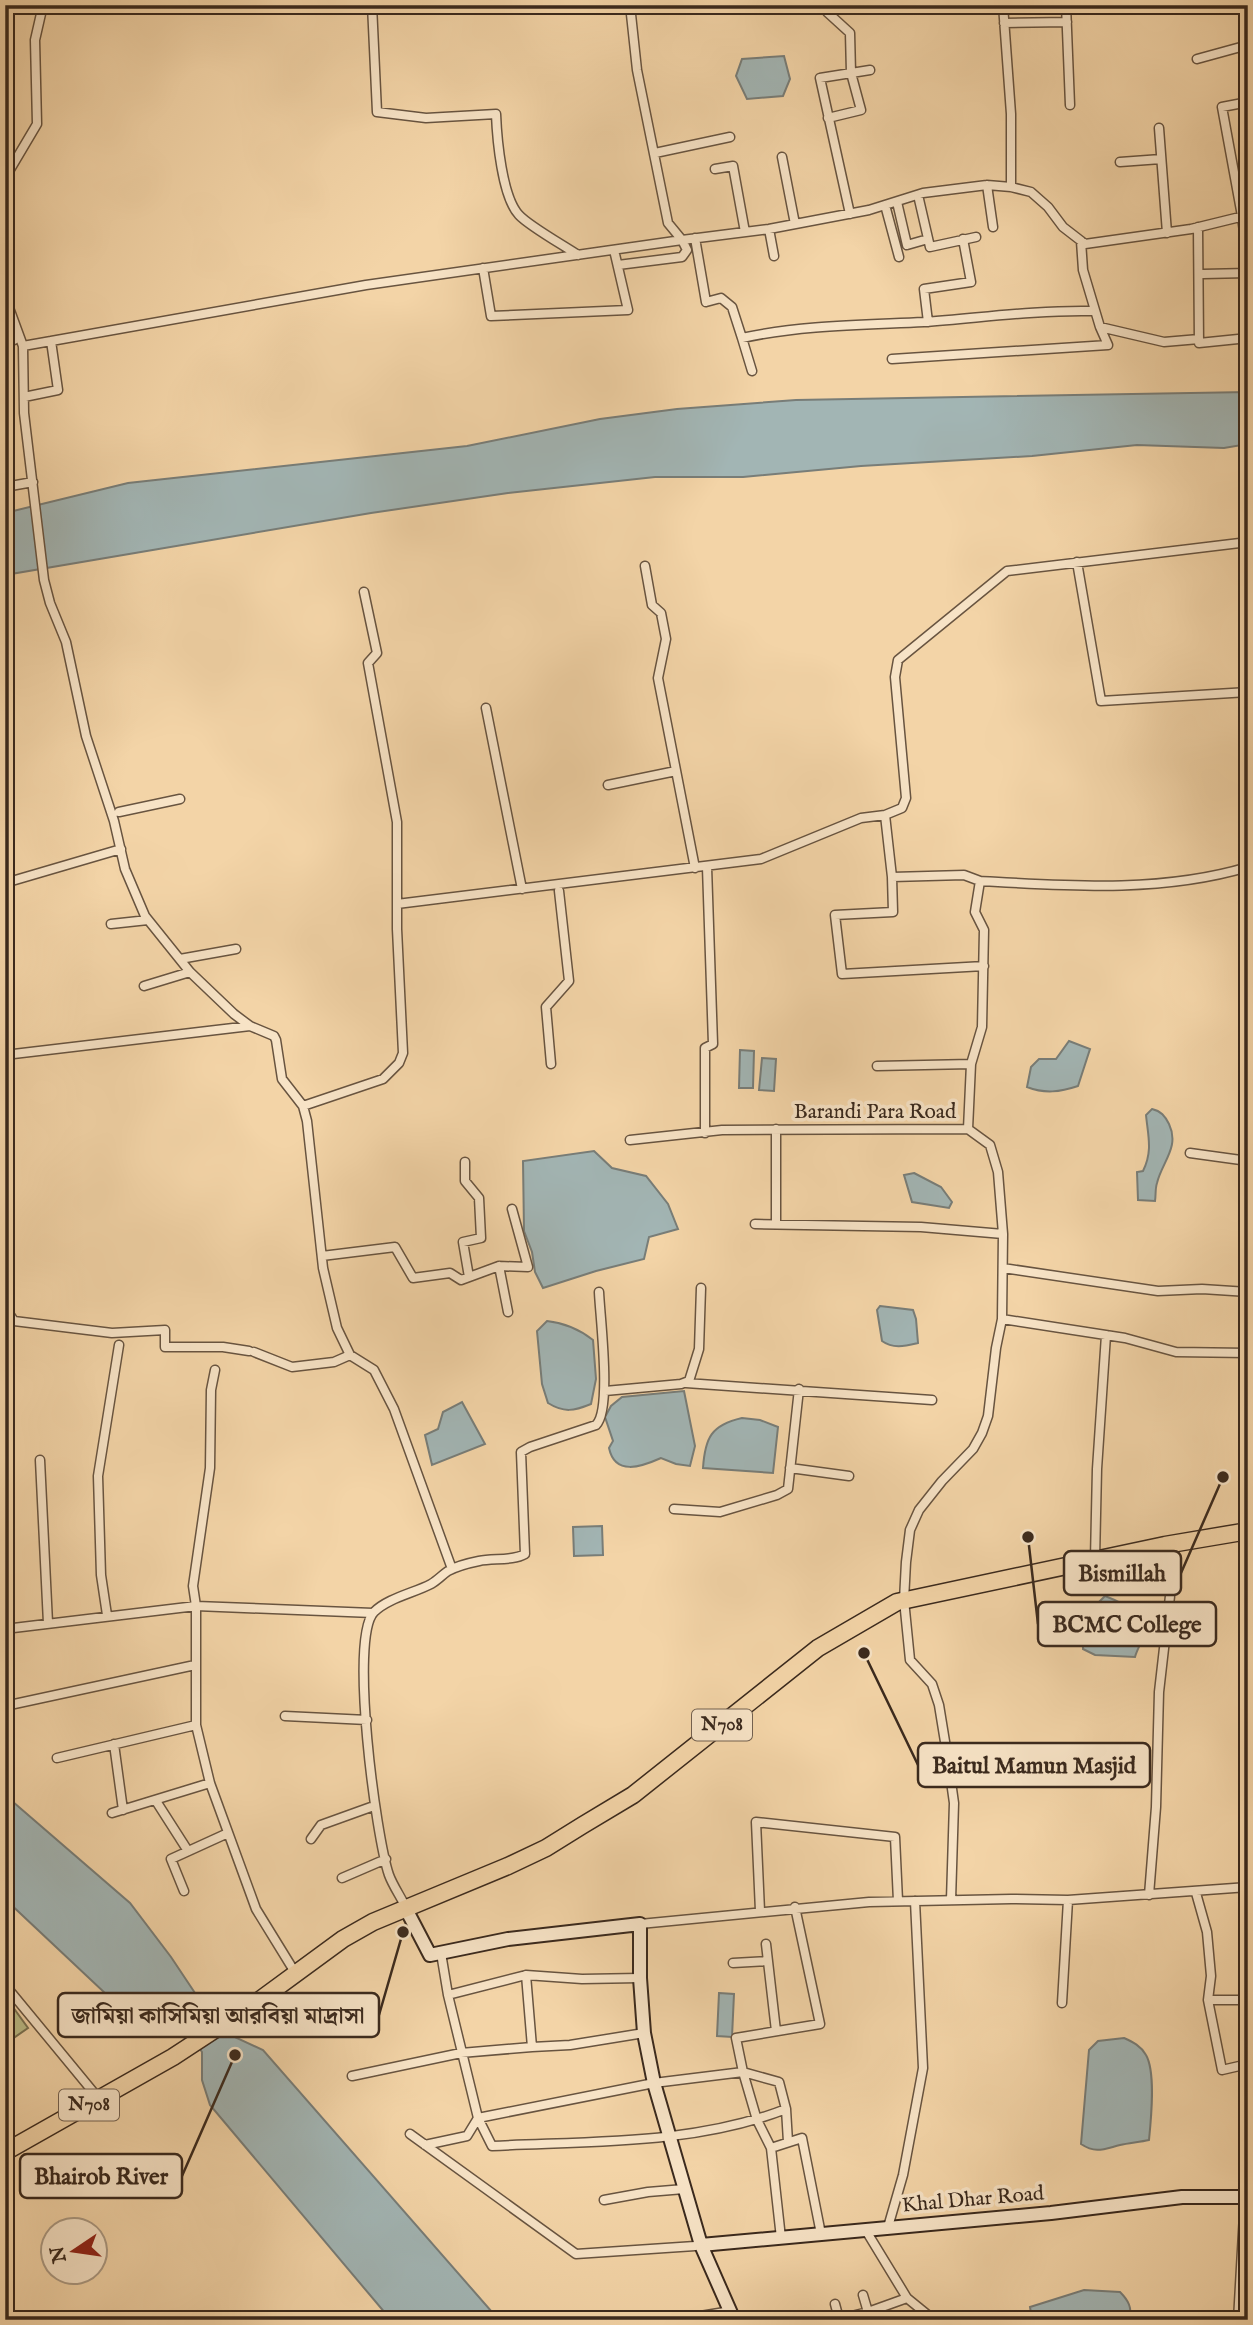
<svg xmlns="http://www.w3.org/2000/svg" width="1253" height="2325" font-family="'IM FELL English','Noto Serif Bengali',serif">
<rect width="100%" height="100%" fill="#f3d4a7"/>
<filter id="stains"><feTurbulence type="fractalNoise" baseFrequency=".00286" numOctaves="4"/><feColorMatrix values="0 0 0 0 .2 0 0 0 0 .09 0 0 0 0 .02 0 0 0 .5 -.17"/></filter>
<radialGradient id="worn" r=".72"><stop offset=".6" stop-color="#630" stop-opacity="0"/><stop offset="1" stop-color="#630" stop-opacity=".3"/></radialGradient>
<path fill="#bbbc87" stroke="#7a7252" stroke-width="2" d="M5,1996L28,2028L5,2044Z"/>
<path fill="#a2b5b4" stroke="#787d78" stroke-width="2" d="M784,56L790,79L783,96L747,99L736,76L742,59Z
M1248,392V444L1224,448L1137,445L1032,456L861,466L743,477H655L508,493L371,513L5,575V513L128,483L467,446L600,419L677,409L796,400Z
M1069,1041L1090,1049L1078,1086C1060,1092 1045,1094 1027,1087L1031,1067L1039,1059H1056Z
M740,1050L754,1051L753,1088H739Z
M762,1058L776,1059L774,1091L759,1090Z
M1152,1109C1161,1111 1165,1116 1169,1124C1180,1147 1162,1162 1157,1183C1155,1189 1156,1195 1155,1201L1138,1200L1137,1172L1143,1171C1153,1151 1148,1136 1146,1115Z
M594,1151L612,1168L646,1176L668,1204L678,1229L649,1237L644,1259L596,1271L543,1288L535,1272L532,1252L524,1231L523,1161Z
M914,1173L941,1187L952,1202L949,1208L912,1202L904,1175Z
M880,1306L913,1310L916,1319L918,1343C905,1346 893,1349 882,1341L877,1310Z
M547,1321C565,1323 579,1329 593,1340L596,1379L591,1404C574,1411 564,1413 548,1403L542,1384L537,1331Z
M684,1391L695,1446L690,1466L676,1464L661,1458C641,1467 615,1476 609,1448L613,1441L605,1417L611,1406L622,1397Z
M462,1402L485,1444L432,1465L425,1435L438,1429L443,1412Z
M742,1418L760,1420L778,1427L773,1473L703,1468C705,1438 711,1425 742,1418Z
M602,1526L603,1555L574,1556L573,1527Z
M1105,1596C1118,1601 1145,1613 1144,1631C1144,1639 1137,1649 1135,1657L1095,1655L1083,1649L1082,1608L1096,1605Z
M5,1795L130,1903L171,1957L207,2011L228,2034L263,2050L499,2320H391L210,2105L202,2080V2052L195,2042L156,2026L107,1995L5,1899Z
M719,1993L734,1994L732,2037L717,2036Z
M1124,2038C1133,2042 1141,2046 1146,2055C1156,2072 1151,2120 1149,2140C1140,2142 1129,2143 1120,2145C1104,2149 1096,2154 1081,2144L1089,2050L1098,2041Z
M1084,2290L1120,2292C1128,2300 1133,2308 1129,2320H1032L1030,2307Z"/>
<g fill="none" stroke-linecap="round" stroke-linejoin="round">
<defs>
<path id="street" d="M372,5L377,112L426,118L496,114C497,139 502,197 519,215C529,226 563,245 578,255
M630,5L637,70L668,223L682,240L769,229L869,210L923,193L987,185L1011,187L1031,192L1048,207L1063,227L1085,244L1191,229L1248,215
M1003,5L1011,114V187
M1066,5L1070,105
M1004,23L1067,22
M1197,59L1248,45
M1248,102L1222,107L1242,216L1248,264
M828,118L861,110L851,73L850,33L827,12L829,5
M1159,128L1167,233
M655,153L730,137
M782,157L795,224
M1120,162L1161,159
M715,169L733,166L745,232
M5,178L37,124L35,40L43,5
M987,185L993,227
M918,195L930,247L976,237
M897,202L907,245L928,239
M885,205L899,257
M850,214L820,78L870,70
M1198,227L1199,343L1248,338
M769,229L774,256
M695,238L706,302L721,298L732,307L742,338C802,325 863,325 924,322C980,318 1035,310 1091,311
M1081,241L1083,270L1100,327L1164,342L1199,339
M483,268L491,316L628,310L614,250
M1203,274L1248,273
M5,297L23,346L24,413L44,580L50,603L66,642L86,736L114,821L125,869L145,916L190,972L234,1014L250,1026L274,1036L276,1040L282,1079L303,1106L307,1121L323,1268L337,1328L350,1355L374,1370L394,1409L452,1569
M928,322L924,289L971,282L963,239
M742,338L752,371
M5,341L14,340
M23,346L366,285L682,240L687,250L682,257L618,265
M892,359L1108,345L1100,327
M24,397L58,390L51,341
M5,487L33,482
M1077,562L1101,701L1248,692
M645,566L652,605L661,613L666,639L658,678L695,868
M486,708L522,889
M608,785L676,771
M119,812L180,799
M892,877L893,912L835,915L842,974L984,966
M980,881L964,875L892,877L885,815L902,808L906,798L895,677L898,660L1007,571L1248,542
M5,883L121,849
M397,904L761,859L861,818L885,815
M111,924L148,920
M180,959L236,949
M144,986L190,972
M5,1055L250,1026
M551,1064L546,1007L569,981L559,891
M877,1066L971,1064
M303,1106L383,1079L399,1063L403,1053L397,929V822L368,663L377,653L364,592
M776,1129V1223
M968,1129L971,1064L982,1027L984,930L975,912L980,881C1069,886 1161,893 1248,867
M705,1133V1048L713,1044L707,867
M630,1140L722,1130L968,1129L990,1145L998,1172L1003,1234L1002,1319L996,1348L988,1416L982,1433L973,1449L942,1481L919,1510L910,1530L906,1562L904,1600L910,1660L932,1684L939,1705L948,1760L954,1803L951,1900
M1190,1153L1248,1161
M465,1162V1181L479,1198L481,1238L463,1242L469,1277
M755,1224L921,1227L1003,1234
M322,1256L395,1247L413,1278L450,1273L461,1280L499,1266L508,1312
M499,1266L528,1267L512,1209
M1003,1268L1158,1291L1202,1289L1248,1292
M6,1309L14,1321L112,1333L165,1330V1347H223L249,1351
M1002,1319L1125,1338L1176,1352L1248,1353
M254,1352L292,1367L334,1362L350,1355
M215,1370L211,1390L210,1468L193,1586L196,1606V1725L210,1783L256,1909L296,1974
M686,1383L932,1400
M605,1391L681,1384L689,1381L699,1349L701,1288
M40,1460L48,1623
M790,1468L849,1476
M674,1509L720,1512L777,1495L788,1489L799,1389
M1095,1559L1097,1469L1106,1335
M107,1615L101,1575L98,1476L119,1345
M5,1629L196,1606L373,1613
M5,1706L195,1665
M285,1716L367,1720
M114,1744L123,1810
M57,1758L196,1725
M156,1801L188,1851
M112,1813L210,1783
M311,1839L321,1825L371,1807
M342,1878L386,1859
M184,1891L171,1859L228,1833
M1196,1893L1207,1932L1211,1976L1208,2000L1222,2070L1248,2064
M1149,1895L1156,1807L1159,1692L1170,1596L1165,1545
M406,1908C401,1897 393,1886 389,1875C376,1837 349,1638 374,1612C388,1598 414,1593 431,1584C438,1580 442,1575 448,1571C457,1566 469,1563 479,1561C493,1558 513,1561 525,1554L521,1452L530,1447L596,1425C612,1410 600,1317 599,1292
M760,1911L756,1822L895,1837L898,1901
M640,1924L869,1902L1011,1899L1068,1900L1248,1887
M766,1944L776,2031
M441,1953L448,1995L526,1975L582,1979L640,1978
M733,1963L768,1961
M526,1975L532,2047L570,2045L644,2033
M5,1985L99,2099
M448,1995L478,2118L492,2146C589,2141 694,2145 786,2109L779,2082L743,2072
M1208,2000H1248
M1062,2003L1068,1900
M743,2072L757,2120L771,2148L781,2238
M352,2076L461,2053L532,2047
M786,2109L788,2142
M410,2134L576,2254L695,2246
M425,2145L467,2136L478,2118L654,2083L743,2072L736,2038L820,2024L795,1907
M771,2148L802,2138L821,2234
M604,2200L648,2192L684,2189
M888,2227L903,2175L923,2068L915,1901
M865,2229L907,2298L934,2320
M835,2304L839,2319L868,2312L863,2295
M676,2320L731,2311
M869,2320L868,2312L907,2298
M1238,2320L1245,2197"/>
<path id="secondary" d="M406,1909L430,1955L508,1939L640,1924V1978L644,2033L654,2083L701,2245L734,2320
M701,2245L1051,2213L1182,2197H1245L1248,2195"/>
<path id="highway" d="M5,2152L173,2057L257,2002L343,1939L373,1922L508,1866L546,1848L583,1825L633,1795L818,1648L897,1602L1165,1545L1248,1531"/>
</defs>
<use href="#street" stroke="#685440" stroke-width="11"/>
<use href="#secondary" stroke="#3a291d" stroke-width="16"/>
<use href="#highway" stroke="#3a291d" stroke-width="19"/>
<use href="#street" stroke="#f7e3c6" stroke-width="8"/>
<use href="#secondary" stroke="#f7e3c6" stroke-width="12"/>
<use href="#highway" stroke="#f3d4a7" stroke-width="16"/>
</g>
<g text-anchor="middle" dominant-baseline="central" stroke-width="7" stroke-linejoin="round" paint-order="stroke">
<g fill="#f7e3c6" stroke="#736150" stroke-width="2">
<rect x="692" y="1709.5" width="60" height="31" rx="5"/>
<rect x="59" y="2089.5" width="60" height="31" rx="5"/>
</g>
<g font-size="19" font-weight="bold" fill="#3a291d">
<text x="722" y="1725">N708</text>
<text x="89" y="2105">N708</text>
</g>
<g font-size="21" fill="#3a291d" stroke="#f7e3c6">
<text x="875" y="1112">Barandi Para Road</text>
<text transform="translate(973 2200) rotate(-5)">Khal Dhar Road</text>
</g>
</g>
<path fill="none" stroke="#3a291d" stroke-width="2.5" d="M1223 1477L1181 1573M1028 1537L1038 1624M864 1653L918 1765M403 1932L379 2015M235 2055L182 2176"/>
<g fill="#3a291d" stroke="#f7e3c6" stroke-width="2.5">
<circle cx="1223" cy="1477" r="7"/>
<circle cx="1028" cy="1537" r="7"/>
<circle cx="864" cy="1653" r="7"/>
<circle cx="403" cy="1932" r="7"/>
<circle cx="235" cy="2055" r="7"/>
</g>
<g fill="#f7e3c6" stroke="#3a291d" stroke-width="2.5">
<rect x="1064" y="1551" width="117" height="44" rx="7"/>
<rect x="1038" y="1602" width="178" height="44" rx="7"/>
<rect x="918" y="1743" width="232" height="44" rx="7"/>
<rect x="58" y="1993" width="321" height="44" rx="7"/>
<rect x="20" y="2154" width="162" height="44" rx="7"/>
</g>
<g font-size="23" text-anchor="middle" font-weight="bold" fill="#3a291d">
<text x="1122" y="1581">Bismillah</text>
<text x="1127" y="1632">BCMC College</text>
<text x="1034" y="1773">Baitul Mamun Masjid</text>
<text x="218" y="2023">জামিয়া কাসিমিয়া আরবিয়া মাদ্রাসা</text>
<text x="101" y="2184">Bhairob River</text>
</g>
<rect width="1253" height="2325" fill="none" stroke="#f3d4a7" stroke-width="28"/>
<rect x="7" y="7" width="1239" height="2311" fill="none" stroke="#3a291d" stroke-width="3.5"/>
<rect x="14" y="14" width="1225" height="2297" fill="none" stroke="#3a291d" stroke-width="2"/>
<g transform="translate(74 2251) rotate(257)"><circle r="33" fill="#f7e3c6" stroke="#ab9982" stroke-width="2"/>
<path d="M0-5L12 26L0 18L-12 26Z" fill="#8f2418"/>
<text y="-10" font-size="19" font-weight="bold" text-anchor="middle" fill="#3a291d">N</text>
</g>
<rect width="100%" height="100%" filter="url(#stains)"/>
<rect width="100%" height="100%" fill="url(#worn)"/>
</svg>
